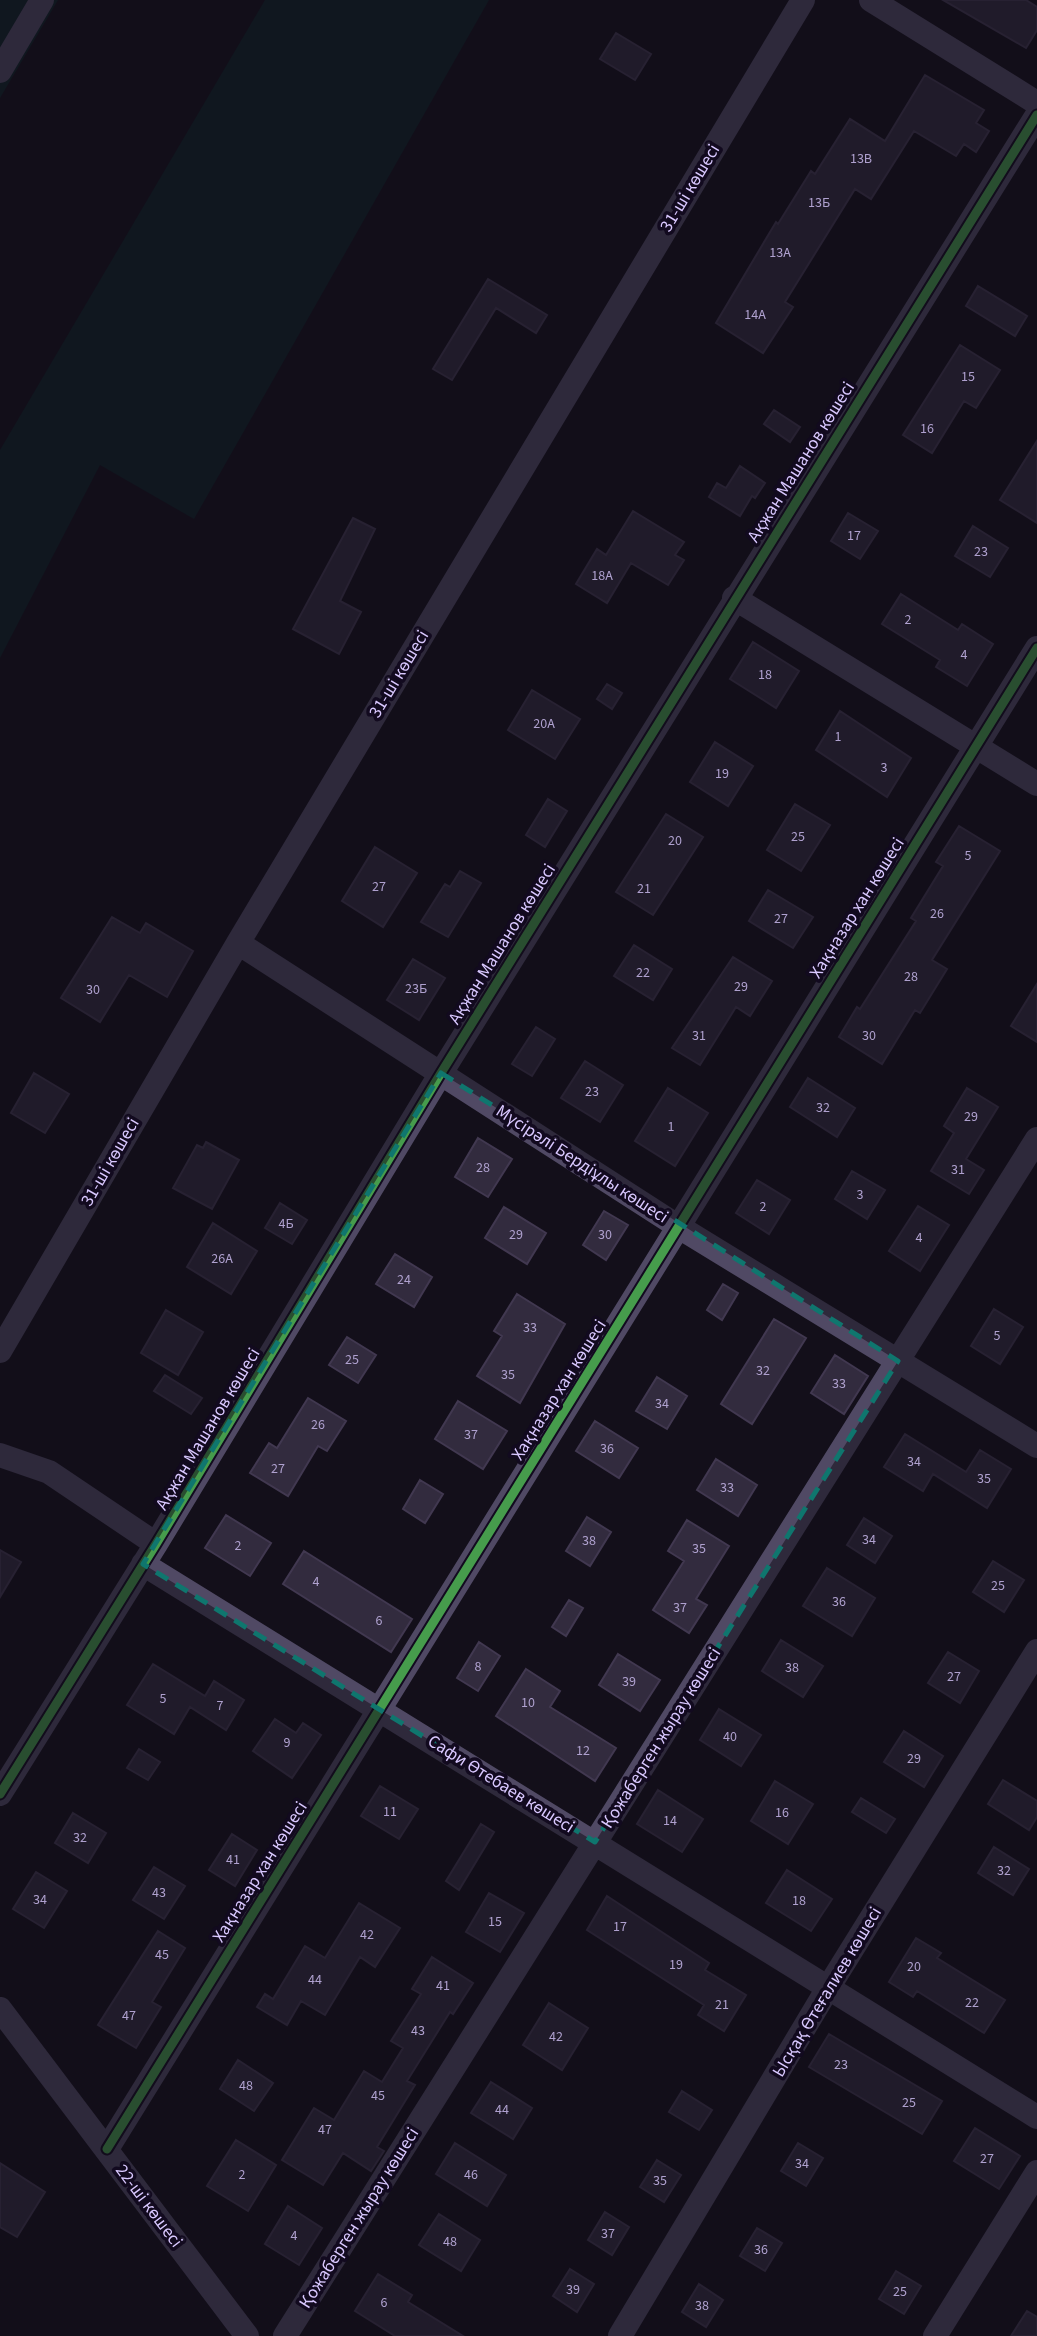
<svg xmlns="http://www.w3.org/2000/svg" width="1037" height="2336" font-family="'Source Sans 3',sans-serif">
<rect width="100%" height="100%" fill="#130f1a"/>
<path fill="#0e2227" d="M0,0H58L0,98Z
M265,0H489L194,519L100,465L0,658V450Z"/>
<path fill="#322b3e" stroke="#413850" stroke-width="2" d="M943,0H1026L1037,7V30L1026,48Z
M616,33L651,54L635,80L600,59Z
M925,75L984,110L976,123L989,131L976,152L964,144L956,156L914,131L871,199L855,189L785,302L793,307L763,353L716,323L776,222L778,224L811,171L815,174L850,119L885,141Z
M488,279L547,315L536,333L496,308L452,380L433,369Z
M978,286L1027,316L1015,336L966,306Z
M960,345L1000,370L976,408L964,401L932,453L903,435Z
M774,410L800,427L790,442L764,424Z
M1037,441V523L1000,500Z
M740,466L765,483L755,498L752,496L740,516L709,497L717,483L726,488Z
M633,511L684,542L675,555L684,560L668,585L631,563L607,603L576,584L597,549L606,555Z
M848,513L878,531L860,559L831,541Z
M353,518L375,529L340,601L361,612L339,654L293,629Z
M973,526L1008,548L990,577L955,556Z
M901,594L958,630L962,624L993,644L967,686L936,667L940,660L882,624Z
M753,642L799,671L776,708L730,679Z
M607,684L622,693L612,709L597,699Z
M532,690L580,719L555,759L508,730Z
M840,711L911,758L887,797L816,750Z
M715,742L753,766L728,806L690,782Z
M548,799L567,811L545,847L526,835Z
M795,804L830,825L801,871L767,850Z
M666,814L703,837L653,915L616,892Z
M959,826L1000,851L932,960L947,969L920,1013L915,1010L882,1064L839,1037L857,1007L860,1009L916,921L911,918L943,866L936,862Z
M375,847L417,873L383,927L342,901Z
M460,871L481,883L448,937L421,922L445,884L450,887Z
M768,890L813,917L793,948L749,921Z
M112,917L140,933L146,923L193,951L167,997L129,975L100,1022L61,998Z
M634,945L672,969L653,1000L614,976Z
M733,957L772,981L750,1016L736,1007L700,1065L672,1048Z
M413,959L445,978L419,1020L387,1000Z
M1037,984V1042L1011,1026Z
M536,1027L555,1039L532,1076L512,1064Z
M585,1061L623,1085L600,1122L561,1098Z
M34,1073L69,1094L45,1133L11,1113Z
M808,1078L855,1108L837,1137L790,1107Z
M668,1088L708,1113L675,1166L635,1141Z
M967,1088L998,1107L966,1159L984,1170L969,1194L931,1171L954,1133L944,1126Z
M478,1138L512,1159L488,1197L455,1177Z
M206,1142L239,1160L212,1209L173,1188L197,1145L203,1148Z
M852,1171L885,1190L867,1219L835,1199Z
M757,1180L790,1200L769,1234L736,1213Z
M280,1203L307,1220L292,1244L265,1228Z
M918,1206L949,1225L920,1271L889,1251Z
M504,1207L546,1233L527,1264L485,1238Z
M604,1211L628,1225L606,1260L583,1245Z
M213,1223L257,1251L231,1294L187,1267Z
M395,1254L432,1277L414,1307L376,1284Z
M723,1284L738,1293L722,1320L707,1310Z
M517,1294L565,1324L520,1403L477,1376L502,1336L494,1331Z
M994,1309L1023,1327L1000,1364L971,1346Z
M166,1310L203,1332L178,1375L141,1353Z
M774,1319L806,1338L752,1424L721,1404Z
M347,1337L376,1355L358,1383L329,1365Z
M835,1355L868,1376L844,1414L811,1393Z
M165,1375L202,1398L191,1414L154,1391Z
M657,1377L687,1396L667,1429L636,1411Z
M308,1398L346,1421L327,1451L318,1446L288,1496L250,1473L269,1443L277,1448Z
M458,1401L507,1431L483,1469L435,1439Z
M595,1421L638,1448L619,1478L576,1451Z
M905,1434L966,1472L980,1450L1011,1469L987,1508L933,1474L923,1491L884,1467Z
M716,1459L757,1485L738,1516L697,1490Z
M420,1480L443,1494L425,1523L403,1509Z
M226,1515L271,1543L250,1576L205,1548Z
M587,1517L611,1532L590,1566L566,1551Z
M864,1518L892,1536L875,1563L847,1545Z
M687,1520L729,1546L696,1599L707,1605L689,1633L653,1610L684,1561L668,1551Z
M0,1550L21,1562L0,1597Z
M304,1551L412,1619L391,1652L283,1584Z
M993,1561L1024,1580L1004,1612L973,1592Z
M827,1568L875,1598L852,1636L803,1606Z
M569,1600L583,1608L566,1636L552,1627Z
M781,1640L823,1666L803,1697L762,1671Z
M479,1642L500,1656L478,1691L457,1678Z
M948,1652L979,1671L960,1703L928,1683Z
M618,1654L660,1680L640,1711L599,1685Z
M153,1664L205,1696L214,1681L244,1700L226,1730L190,1707L174,1734L127,1705Z
M526,1669L560,1691L550,1707L616,1748L595,1781L496,1716Z
M719,1709L761,1735L741,1766L700,1740Z
M275,1719L296,1733L303,1723L321,1735L292,1778L253,1751Z
M904,1731L943,1756L924,1787L884,1762Z
M139,1749L160,1762L148,1780L127,1768Z
M1003,1780L1037,1801V1817L1029,1830L988,1804Z
M775,1781L813,1804L788,1844L751,1821Z
M380,1786L418,1809L399,1839L361,1816Z
M658,1790L703,1819L682,1852L637,1824Z
M861,1798L895,1819L886,1833L852,1812Z
M73,1813L106,1833L88,1863L55,1843Z
M481,1824L494,1832L459,1890L446,1881Z
M232,1834L257,1850L235,1886L209,1870Z
M994,1847L1029,1869L1013,1895L978,1873Z
M154,1867L185,1886L164,1919L133,1900Z
M787,1870L832,1899L811,1931L766,1903Z
M36,1872L67,1891L44,1928L13,1909Z
M489,1893L524,1913L500,1952L466,1932Z
M607,1896L709,1963L705,1970L746,1995L724,2031L698,2015L704,2005L587,1930Z
M359,1903L400,1928L375,1967L360,1957L325,2015L301,2001L287,2025L257,2007L265,1994L273,1999L305,1946L325,1958Z
M158,1931L185,1948L152,2002L161,2007L136,2048L98,2025Z
M916,1938L941,1953L937,1958L1005,2000L984,2033L917,1991L913,1997L889,1982Z
M432,1957L473,1983L453,2014L450,2012L407,2081L415,2085L377,2147L384,2151L371,2171L343,2153L323,2185L282,2160L314,2108L334,2120L364,2071L382,2082L403,2048L391,2041L421,1994L412,1989Z
M549,2003L588,2028L562,2070L523,2045Z
M829,2034L942,2101L922,2134L809,2067Z
M238,2060L273,2083L254,2111L220,2089Z
M491,2082L532,2108L513,2139L471,2113Z
M682,2091L712,2110L699,2130L669,2112Z
M975,2128L1020,2156L999,2189L954,2161Z
M236,2140L276,2165L248,2211L207,2186Z
M455,2143L506,2175L487,2206L436,2174Z
M798,2143L823,2158L806,2186L781,2171Z
M657,2160L681,2175L664,2202L640,2187Z
M0,2163L45,2192L17,2237L0,2227Z
M288,2206L322,2228L299,2265L265,2244Z
M605,2212L629,2227L612,2255L588,2240Z
M439,2214L480,2240L461,2271L419,2245Z
M757,2228L782,2243L765,2271L740,2256Z
M570,2269L594,2284L577,2312L553,2296Z
M896,2271L921,2286L904,2314L879,2299Z
M378,2274L412,2295L408,2302L463,2336H395L355,2311Z
M699,2284L723,2300L706,2327L682,2312Z
M1027,2311L1037,2317V2336H1011Z"/>
<g fill="none" stroke-linecap="round" stroke-linejoin="round">
<path stroke="#504964" stroke-width="24" d="M871,0L1037,103
M0,71L42,0
M734,598L1037,784
M238,943L679,1227L1037,1446
M0,1351L238,943L803,0
M0,1455L49,1472L156,1544
M143,1564L1037,2117
M0,1794L156,1544L441,1073L1037,115
M0,2009L247,2336
M107,2149L1037,648
M285,2336L1037,1139
M620,2336L828,1988L1037,1651
M935,2336L1037,2172"/>
<defs>
<path id="cycleway" d="M0,1794L156,1544L441,1073L1037,115
M107,2149L1037,648"/>
</defs>
<use href="#cycleway" stroke="#120a1f" stroke-width="13"/>
<use href="#cycleway" stroke="#469c4c" stroke-width="9"/>
</g>
<path d="M0 0H1037V2336H0ZM441,1073L898,1361L595,1842L143,1564Z" fill="#130f1a" fill-opacity=".55" fill-rule="evenodd"/>
<path fill="none" stroke="#0f766e" stroke-width="5" stroke-dasharray="14 9" stroke-linejoin="round" d="M441,1073L898,1361L595,1842L143,1564Z"/>
<g text-anchor="middle" dominant-baseline="central" stroke-width="7" stroke-linejoin="round" paint-order="stroke">
<g font-size="14" fill="#afa1cf">
<text x="861" y="159">13В</text>
<text x="819" y="203">13Б</text>
<text x="780" y="253">13А</text>
<text x="755" y="315">14А</text>
<text x="968" y="377">15</text>
<text x="927" y="429">16</text>
<text x="854" y="536">17</text>
<text x="981" y="552">23</text>
<text x="602" y="576">18А</text>
<text x="908" y="620">2</text>
<text x="964" y="655">4</text>
<text x="765" y="675">18</text>
<text x="544" y="724">20А</text>
<text x="838" y="737">1</text>
<text x="884" y="768">3</text>
<text x="722" y="774">19</text>
<text x="798" y="837">25</text>
<text x="675" y="841">20</text>
<text x="968" y="856">5</text>
<text x="379" y="887">27</text>
<text x="644" y="889">21</text>
<text x="937" y="914">26</text>
<text x="781" y="919">27</text>
<text x="643" y="973">22</text>
<text x="911" y="977">28</text>
<text x="741" y="987">29</text>
<text x="416" y="989">23Б</text>
<text x="93" y="990">30</text>
<text x="699" y="1036">31</text>
<text x="869" y="1036">30</text>
<text x="592" y="1092">23</text>
<text x="823" y="1108">32</text>
<text x="971" y="1117">29</text>
<text x="671" y="1127">1</text>
<text x="483" y="1168">28</text>
<text x="958" y="1170">31</text>
<text x="860" y="1195">3</text>
<text x="763" y="1207">2</text>
<text x="286" y="1224">4Б</text>
<text x="516" y="1235">29</text>
<text x="605" y="1235">30</text>
<text x="919" y="1238">4</text>
<text x="222" y="1259">26А</text>
<text x="404" y="1280">24</text>
<text x="530" y="1328">33</text>
<text x="997" y="1336">5</text>
<text x="352" y="1360">25</text>
<text x="763" y="1371">32</text>
<text x="508" y="1375">35</text>
<text x="839" y="1384">33</text>
<text x="662" y="1404">34</text>
<text x="318" y="1425">26</text>
<text x="471" y="1435">37</text>
<text x="607" y="1449">36</text>
<text x="914" y="1462">34</text>
<text x="278" y="1469">27</text>
<text x="984" y="1479">35</text>
<text x="727" y="1488">33</text>
<text x="869" y="1540">34</text>
<text x="589" y="1541">38</text>
<text x="238" y="1546">2</text>
<text x="699" y="1549">35</text>
<text x="316" y="1582">4</text>
<text x="998" y="1586">25</text>
<text x="839" y="1602">36</text>
<text x="680" y="1608">37</text>
<text x="379" y="1621">6</text>
<text x="478" y="1667">8</text>
<text x="792" y="1668">38</text>
<text x="954" y="1677">27</text>
<text x="629" y="1682">39</text>
<text x="163" y="1699">5</text>
<text x="528" y="1703">10</text>
<text x="220" y="1706">7</text>
<text x="730" y="1737">40</text>
<text x="287" y="1743">9</text>
<text x="583" y="1751">12</text>
<text x="914" y="1759">29</text>
<text x="390" y="1812">11</text>
<text x="782" y="1813">16</text>
<text x="670" y="1821">14</text>
<text x="80" y="1838">32</text>
<text x="233" y="1860">41</text>
<text x="1004" y="1871">32</text>
<text x="159" y="1893">43</text>
<text x="40" y="1900">34</text>
<text x="799" y="1901">18</text>
<text x="495" y="1922">15</text>
<text x="620" y="1927">17</text>
<text x="367" y="1935">42</text>
<text x="162" y="1955">45</text>
<text x="676" y="1965">19</text>
<text x="914" y="1967">20</text>
<text x="315" y="1980">44</text>
<text x="443" y="1986">41</text>
<text x="972" y="2003">22</text>
<text x="722" y="2005">21</text>
<text x="129" y="2016">47</text>
<text x="418" y="2031">43</text>
<text x="556" y="2037">42</text>
<text x="841" y="2065">23</text>
<text x="246" y="2086">48</text>
<text x="378" y="2096">45</text>
<text x="909" y="2103">25</text>
<text x="502" y="2110">44</text>
<text x="325" y="2130">47</text>
<text x="987" y="2159">27</text>
<text x="802" y="2164">34</text>
<text x="242" y="2175">2</text>
<text x="471" y="2175">46</text>
<text x="660" y="2181">35</text>
<text x="608" y="2234">37</text>
<text x="294" y="2236">4</text>
<text x="450" y="2242">48</text>
<text x="761" y="2250">36</text>
<text x="573" y="2290">39</text>
<text x="900" y="2292">25</text>
<text x="384" y="2303">6</text>
<text x="702" y="2306">38</text>
</g>
<g font-size="18" fill="#d9c8ff" stroke="#120a1f">
<text transform="translate(690 188) rotate(-59)">31-ші көшесі</text>
<text transform="translate(801 462) rotate(-58)">Ақжан Машанов көшесі</text>
<text transform="translate(399 674) rotate(-59)">31-ші көшесі</text>
<text transform="translate(857 908) rotate(-58)">Хақназар хан көшесі</text>
<text transform="translate(502 944) rotate(-58)">Ақжан Машанов көшесі</text>
<text transform="translate(110 1162) rotate(-60)">31-ші көшесі</text>
<text transform="translate(582 1164) rotate(33)">Мүсірәлі Бердіұлы көшесі</text>
<text transform="translate(559 1390) rotate(-58)">Хақназар хан көшесі</text>
<text transform="translate(208 1429) rotate(-59)">Ақжан Машанов көшесі</text>
<text transform="translate(661 1738) rotate(-58)">Қожаберген жырау көшесі</text>
<text transform="translate(501 1784) rotate(32)">Сафи Өтебаев көшесі</text>
<text transform="translate(260 1872) rotate(-58)">Хақназар хан көшесі</text>
<text transform="translate(827 1992) rotate(-59)">Ысқақ Өтеғалиев көшесі</text>
<text transform="translate(149 2206) rotate(53)">22-ші көшесі</text>
<text transform="translate(359 2218) rotate(-58)">Қожаберген жырау көшесі</text>
</g>
</g>
</svg>
